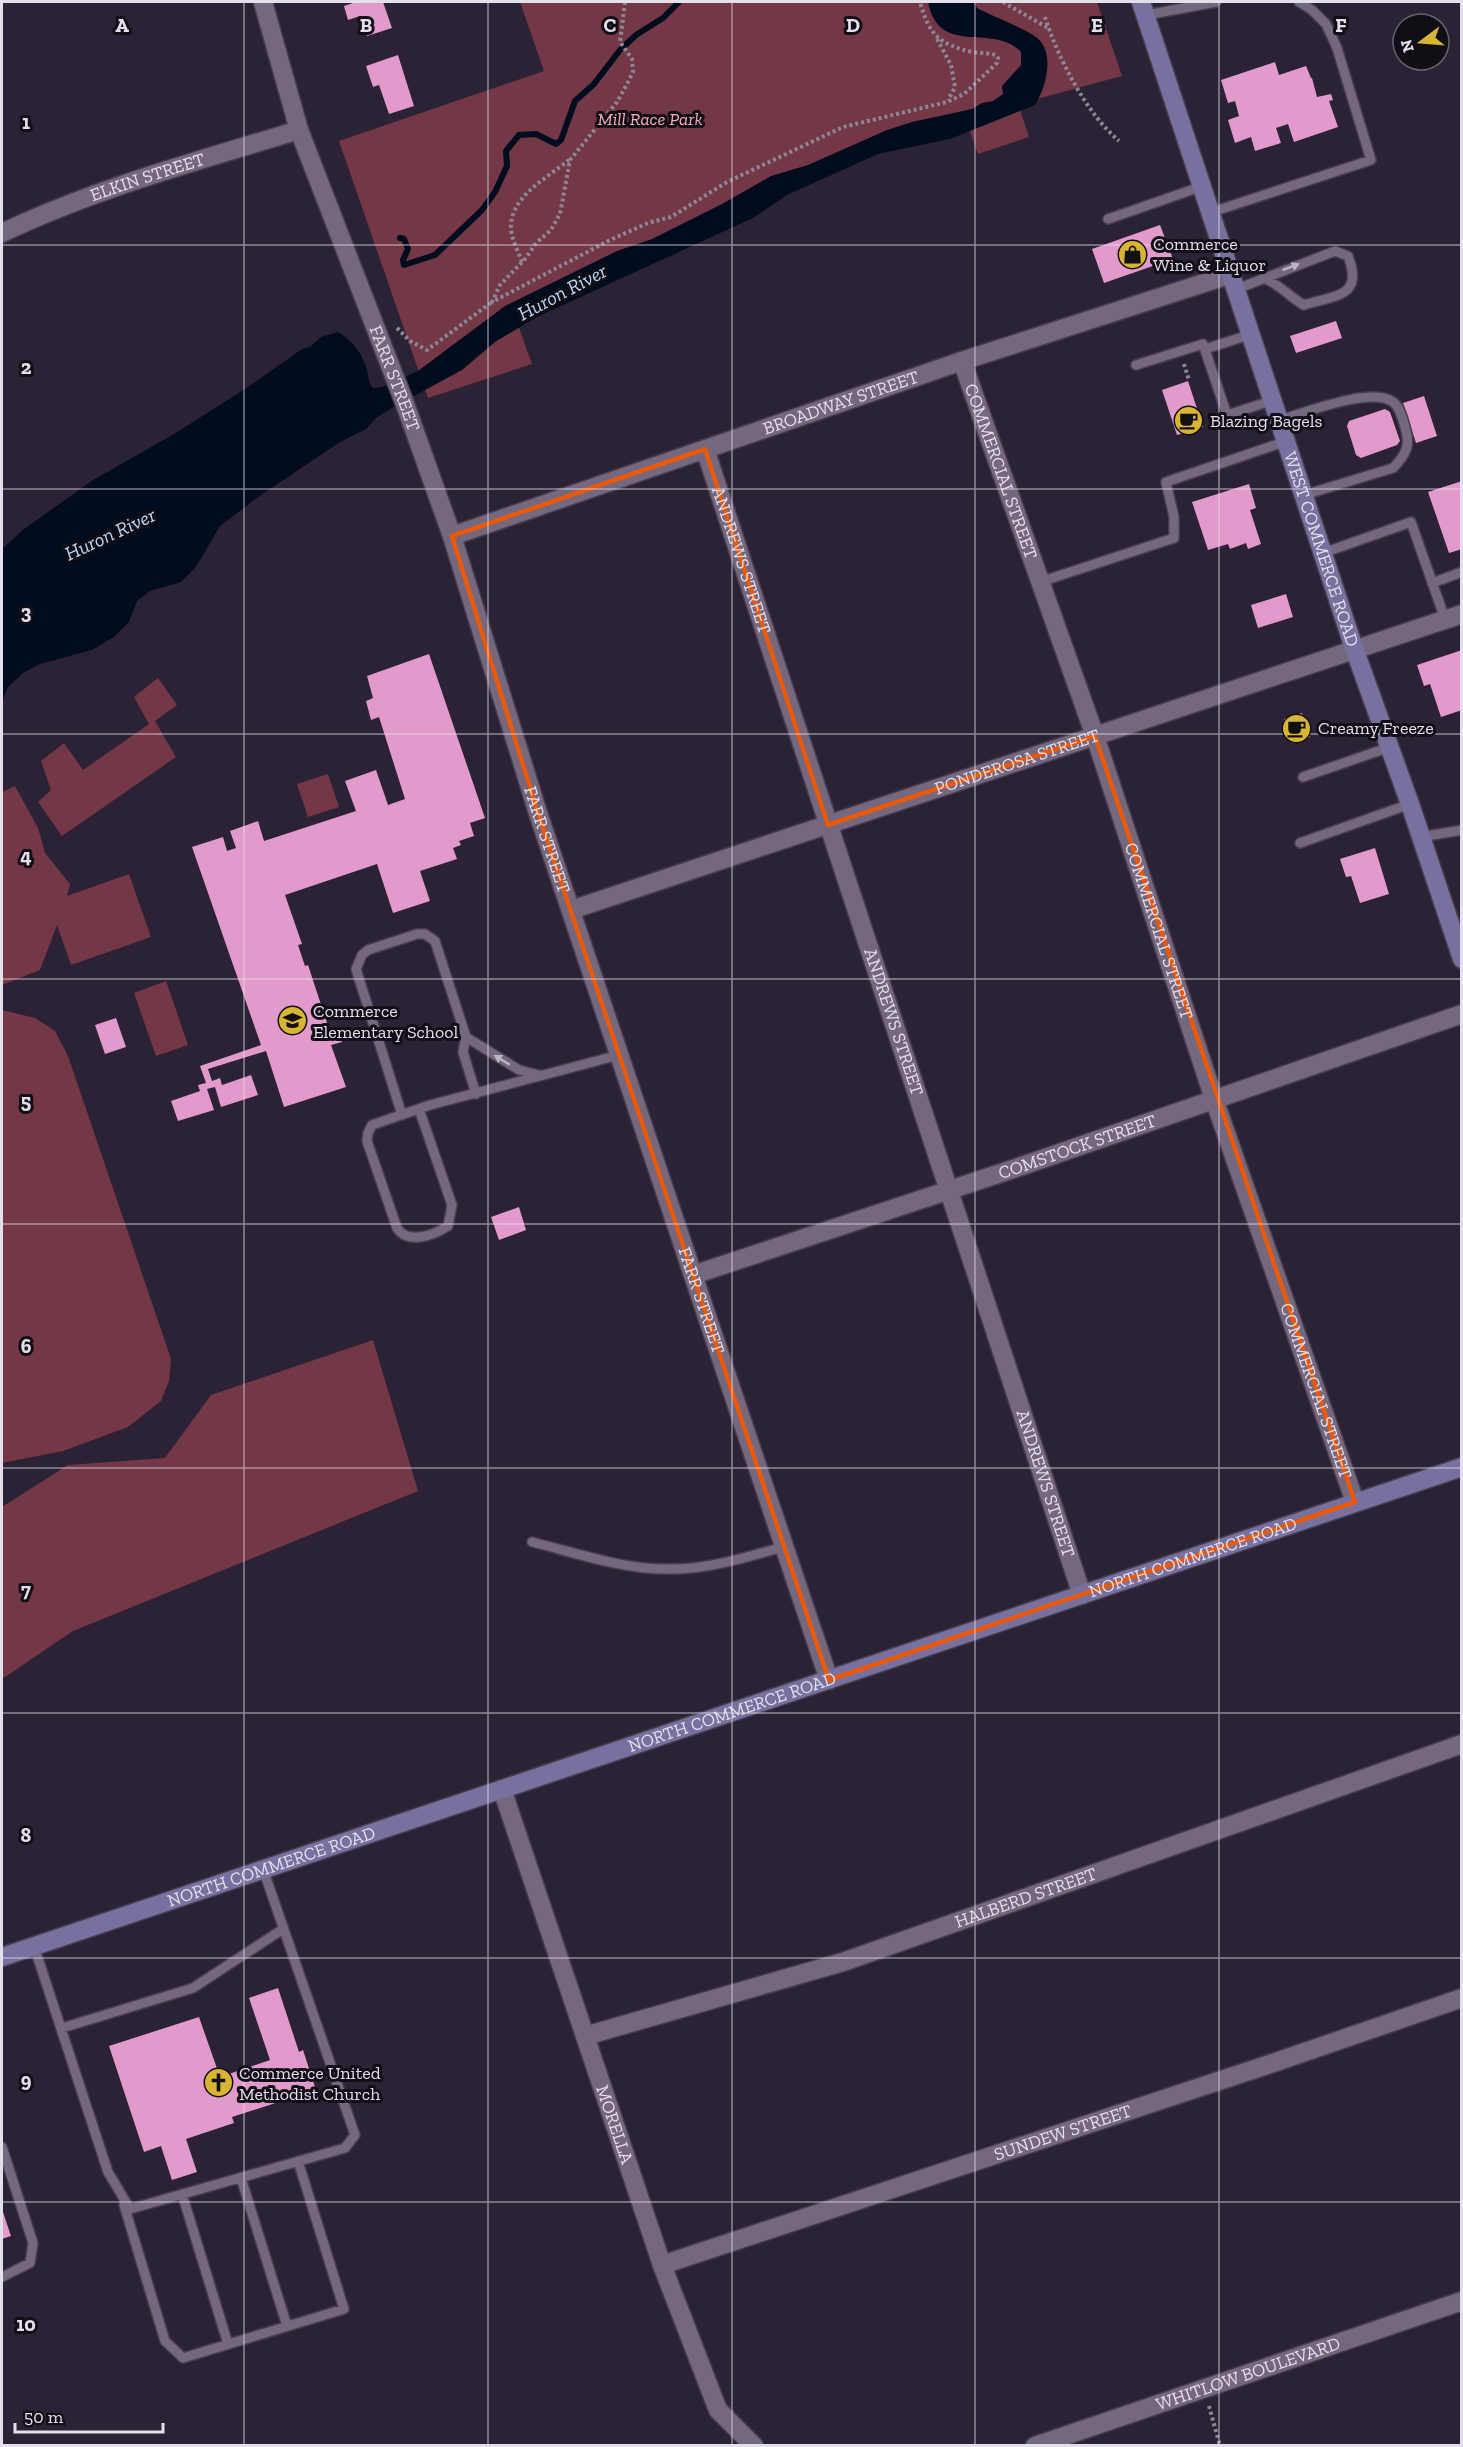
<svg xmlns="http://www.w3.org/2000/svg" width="1463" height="2447" font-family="'Zilla Slab',serif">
<rect width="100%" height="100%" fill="#2c2235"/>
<path fill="#733745" d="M520,2H1097L1122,76L1018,104L1029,137L978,154L966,120L886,142L513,311L532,364L428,398L339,141L544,71Z
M158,678L177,705L155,721L176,757L62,836L38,802L51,790L41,761L64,743L83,770L149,724L134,697Z
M328,774L339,807L308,817L297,784Z
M15,786L38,828L45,853L70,884L67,896L129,874L151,937L71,965L57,925L40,970L2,985V792Z
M166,981L188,1045L156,1056L134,993Z
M2,1010L35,1018L55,1031L68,1056L171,1359L169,1381L161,1401L128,1427L63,1451L2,1463Z
M373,1340L418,1491L73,1631L2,1679V1507L68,1465L165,1458L211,1395Z"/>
<path fill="#010d1e" d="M928,2H974L977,8C994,17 1022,27 1036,37C1056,52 1046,88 1035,105L950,139L878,154L787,195L753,218L537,317L495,342L462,370L390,409L376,418L366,429L340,442L261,495L220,526L196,567L181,582L150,591L137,601L129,622L114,637L92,650L40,664L23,673L8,687L2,701V549L24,529L93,480L174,434L248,387L302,349L310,347L321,337L338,332C353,341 362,353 367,370C369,377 368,382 373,388L382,387L418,371L505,306L617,251L652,239L722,204L771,176L808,165L887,130L912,122L972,109L982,103L993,101L1003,94L1002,86L1021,65V52C993,22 939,58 928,2Z"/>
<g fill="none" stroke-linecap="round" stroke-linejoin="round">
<path stroke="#010d1e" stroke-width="6" d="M400,238L404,239L408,249L403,260L404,265L435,255L482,210L495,192L507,166L506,151L519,135L536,134L556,144L561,140L575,101L594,84L620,50L636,35L663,18L679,2"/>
</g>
<path fill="#e29acd" d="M356,2H383L392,28L367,36L360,16L348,20L344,6Z
M398,55L414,106L389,114L379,85L373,87L366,66Z
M1275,62L1279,75L1306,66L1311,78H1312L1317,97L1331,94L1333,100L1329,101L1338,127L1294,142L1288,124L1276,128L1281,143L1255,151L1251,137L1235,143L1228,120L1239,116L1235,101L1228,103L1221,80Z
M1160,225L1173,259L1104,283L1092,249Z
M1336,321L1342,338L1296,353L1290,336Z
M1188,381L1203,427L1177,435L1162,390Z
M1424,396L1437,436L1416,443L1403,403Z
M1385,409L1390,412L1400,441L1397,445L1361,458L1356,455L1347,426L1349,421Z
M1462,481V549L1449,553L1428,492Z
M1249,484L1256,508L1250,510L1261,544L1248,549L1246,543L1230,549L1228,544L1208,550L1192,502Z
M1286,594L1293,617L1258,628L1251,605Z
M1462,650V710L1441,717L1430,684L1424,686L1417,665Z
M429,654L485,818L470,823L474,836L459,841L461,845L453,848L457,859L420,871L430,901L393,913L377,864L285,895L302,944L298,945L305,966L308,965L330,1032L338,1029L342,1042L331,1045L346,1087L284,1107L266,1051L208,1069L212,1081L220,1078L222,1085L251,1075L258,1095L221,1107L215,1087L207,1089L214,1110L178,1121L171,1101L200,1091L198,1085L206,1083L200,1066L261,1045L192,847L223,837L227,851L236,848L230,831L258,821L264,841L356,811L345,781L376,770L388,805L405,799L379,717L371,720L366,701L373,698L367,676Z
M1302,713L1310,737L1292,743L1284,719Z
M1375,848L1389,894L1360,903L1351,876L1346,877L1340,859Z
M116,1018L126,1047L105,1054L95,1025Z
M519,1207L526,1230L499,1240L491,1217Z
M278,1988L299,2052L303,2050L316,2090L232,2117L234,2123L186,2139L197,2172L172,2180L161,2146L144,2152L109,2046L199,2017L220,2077L270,2060L249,1998Z
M2,2209L11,2236L2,2239Z"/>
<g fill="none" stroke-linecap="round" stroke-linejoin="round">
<defs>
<path id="lane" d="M1146,15L1216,2
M1212,212L1371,160L1337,48L1326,24L1312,10L1299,2
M1108,219L1203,186
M1237,289L1335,251L1348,256C1364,297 1336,295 1304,305C1290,297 1281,286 1266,279
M1205,349L1252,334
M1136,365L1203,344L1227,415L1274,400
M1280,420C1304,413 1372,386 1393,402C1400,407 1403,420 1405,427C1411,445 1406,455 1393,468L1304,495
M1323,553L1411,522L1445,619
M1040,582L1174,538V517L1166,482L1287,441
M1432,583L1462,572
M1303,777L1390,747
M1421,837L1462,830
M1300,843L1410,804
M466,1037L519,1070L539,1075
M419,1109L452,1205L448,1226C434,1235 408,1245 397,1228L367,1141L368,1133L372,1125L430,1105L619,1055
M402,1115L356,969L362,955L368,950L417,934H425L435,941L466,1037L463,1052L476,1094
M532,1542C577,1553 624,1570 671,1569C709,1569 747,1557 783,1547
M34,1946L108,2172L130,2209L345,2148L355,2135L263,1869
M62,2028L193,1988L283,1929
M2,2147L33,2243L30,2263L2,2277
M241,2178L287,2326
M182,2194L228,2344
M124,2205L165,2341L183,2358L344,2309L298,2161"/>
<g id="street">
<path id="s1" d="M263,2L299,130L405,404L452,536L538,813L829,1680"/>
<path id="s2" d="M2,233C96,188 198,161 299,130"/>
<path id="s3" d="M962,361L1095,736L1214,1099L1355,1502"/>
<path id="s4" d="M705,449C830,831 958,1212 1082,1595"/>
<path id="s5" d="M452,536L962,361L1232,274"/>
<path id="s6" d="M571,910L1462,614"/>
<path id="s7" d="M693,1275L1016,1168L1462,1014"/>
<path id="s8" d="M502,1789L662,2265L718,2410L754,2446"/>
<path id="s9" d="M585,2036L843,1962L1462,1744"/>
<path id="s10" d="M662,2265L1270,2064L1462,1998"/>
<path id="s11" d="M1035,2446L1462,2301"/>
</g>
<g id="secondary">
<path id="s12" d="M1141,2L1354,648L1410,804L1462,959"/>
<path id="s13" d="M2,1957L1462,1467"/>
</g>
</defs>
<use href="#lane" stroke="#473e4e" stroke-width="12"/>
<use href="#street" stroke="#473e4e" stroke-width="21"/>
<use href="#secondary" stroke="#473e4e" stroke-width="21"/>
<path stroke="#8e8695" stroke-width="4" stroke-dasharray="3 3" stroke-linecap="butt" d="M625,2L620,42L632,59L633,72L627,84L617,102L570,160L560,214L551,230L536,243L526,258L500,285L492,302L610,240L648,223L671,217L727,182L843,127L947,102L964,94L997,63L998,58L996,55C988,53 980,53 972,52C938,44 929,34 920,2
M1003,2L1048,28
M1045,17C1058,58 1086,113 1119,141
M937,39L951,65L955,87L948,100
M522,262C518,251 510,236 511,225C512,196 548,177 569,160
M397,328L410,341L427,350L492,302
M1184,364L1189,380
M1209,2406L1220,2446"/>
<use href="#lane" stroke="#74687f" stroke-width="9"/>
<use href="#street" stroke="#74687f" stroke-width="18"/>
<use href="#secondary" stroke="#7871a0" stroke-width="18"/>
</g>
<defs><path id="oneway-solid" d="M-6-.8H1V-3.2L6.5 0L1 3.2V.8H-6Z" transform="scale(1.5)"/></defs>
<g fill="#bdb5c5">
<use href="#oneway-solid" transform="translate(1291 267) rotate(-21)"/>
<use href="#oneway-solid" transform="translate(502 1060) rotate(-149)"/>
</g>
<path fill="none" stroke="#e8590c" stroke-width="4.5" stroke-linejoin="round" d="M705,449L828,825L1095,736L1355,1502L829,1680L538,813L452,536Z"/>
<path fill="none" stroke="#e5deeb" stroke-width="1.5" stroke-opacity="0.55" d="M244,2V2446M488,2V2446M732,2V2446M975,2V2446M1219,2V2446M2,245H1462M2,489H1462M2,734H1462M2,979H1462M2,1224H1462M2,1468H1462M2,1713H1462M2,1958H1462M2,2202H1462"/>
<defs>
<symbol id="shop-disc" viewBox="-11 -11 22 22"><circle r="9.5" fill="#d7b434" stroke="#120e16"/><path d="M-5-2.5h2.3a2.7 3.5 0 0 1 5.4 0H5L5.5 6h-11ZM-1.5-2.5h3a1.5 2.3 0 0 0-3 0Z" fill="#111"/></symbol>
<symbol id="cafe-disc" viewBox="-11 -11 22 22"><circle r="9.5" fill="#d7b434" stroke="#120e16"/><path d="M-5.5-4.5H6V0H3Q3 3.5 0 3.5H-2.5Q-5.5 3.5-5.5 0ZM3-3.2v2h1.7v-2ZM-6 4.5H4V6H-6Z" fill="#111"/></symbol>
<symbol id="school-disc" viewBox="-11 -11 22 22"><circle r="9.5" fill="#d7b434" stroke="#120e16"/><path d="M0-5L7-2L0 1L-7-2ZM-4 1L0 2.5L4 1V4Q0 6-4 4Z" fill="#111"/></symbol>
<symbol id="church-disc" viewBox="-11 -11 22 22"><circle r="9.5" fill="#d7b434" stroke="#120e16"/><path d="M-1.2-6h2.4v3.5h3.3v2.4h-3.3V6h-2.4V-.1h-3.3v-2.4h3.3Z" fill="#111"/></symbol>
</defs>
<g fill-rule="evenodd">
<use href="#shop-disc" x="1116" y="238" width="33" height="33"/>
<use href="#cafe-disc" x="1172" y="404" width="33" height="33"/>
<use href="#cafe-disc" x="1280" y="712" width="33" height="33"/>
<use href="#school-disc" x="276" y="1004" width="33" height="33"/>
<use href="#church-disc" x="202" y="2066" width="33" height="33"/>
</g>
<g text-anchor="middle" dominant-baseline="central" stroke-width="6" stroke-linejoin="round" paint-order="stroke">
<g font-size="18" font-style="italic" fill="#f4aebb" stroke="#120e16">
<text x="650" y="119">Mill Race Park</text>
</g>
<g font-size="18" fill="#e5deeb" stroke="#120e16">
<text stroke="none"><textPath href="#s2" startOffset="156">ELKIN STREET</textPath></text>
<text stroke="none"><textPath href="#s1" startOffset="399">FARR STREET</textPath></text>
<text stroke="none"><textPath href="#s5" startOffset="411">BROADWAY STREET</textPath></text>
<text stroke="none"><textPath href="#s3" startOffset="117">COMMERCIAL STREET</textPath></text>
<text stroke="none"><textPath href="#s12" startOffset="576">WEST COMMERCE ROAD</textPath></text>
<text stroke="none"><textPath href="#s4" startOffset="117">ANDREWS STREET</textPath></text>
<text stroke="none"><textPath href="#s6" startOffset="470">PONDEROSA STREET</textPath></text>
<text stroke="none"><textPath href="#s1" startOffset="885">FARR STREET</textPath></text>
<text stroke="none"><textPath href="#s3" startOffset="603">COMMERCIAL STREET</textPath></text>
<text stroke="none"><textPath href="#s4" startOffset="603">ANDREWS STREET</textPath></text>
<text stroke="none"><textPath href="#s7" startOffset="405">COMSTOCK STREET</textPath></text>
<text stroke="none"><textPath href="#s1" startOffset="1371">FARR STREET</textPath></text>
<text stroke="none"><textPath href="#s3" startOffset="1089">COMMERCIAL STREET</textPath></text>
<text stroke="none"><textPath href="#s4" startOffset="1089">ANDREWS STREET</textPath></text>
<text stroke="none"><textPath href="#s13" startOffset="1256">NORTH COMMERCE ROAD</textPath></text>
<text stroke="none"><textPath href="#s13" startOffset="770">NORTH COMMERCE ROAD</textPath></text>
<text stroke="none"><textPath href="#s13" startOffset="284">NORTH COMMERCE ROAD</textPath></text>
<text stroke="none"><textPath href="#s9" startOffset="462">HALBERD STREET</textPath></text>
<text stroke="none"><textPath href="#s8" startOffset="354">MORELLA</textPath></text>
<text stroke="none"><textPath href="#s10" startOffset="422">SUNDEW STREET</textPath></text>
<text stroke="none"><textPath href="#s11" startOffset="225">WHITLOW BOULEVARD</textPath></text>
</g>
<g font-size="18" fill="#e5deeb" stroke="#120e16" text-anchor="start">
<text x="1153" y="244">Commerce<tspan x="1153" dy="21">Wine &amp; Liquor</tspan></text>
<text x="1210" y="421">Blazing Bagels</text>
<text x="1318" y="728">Creamy Freeze</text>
<text x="313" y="1011">Commerce<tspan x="313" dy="21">Elementary School</tspan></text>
<text x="239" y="2073">Commerce United<tspan x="239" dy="21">Methodist Church</tspan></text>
</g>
<g font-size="20" font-style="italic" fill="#b9d7f7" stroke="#120e16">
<text transform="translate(562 292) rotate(-28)">Huron River</text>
<text transform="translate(110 534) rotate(-25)">Huron River</text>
</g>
</g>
<g font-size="20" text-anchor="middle" font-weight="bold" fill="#e5deeb" stroke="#120e16" stroke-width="6" stroke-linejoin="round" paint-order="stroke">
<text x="122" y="32">A</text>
<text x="366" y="32">B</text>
<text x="610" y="32">C</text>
<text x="853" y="32">D</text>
<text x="1097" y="32">E</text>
<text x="1341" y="32">F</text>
<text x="26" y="129">1</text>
<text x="26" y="374">2</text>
<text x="26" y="619">3</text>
<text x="26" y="863">4</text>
<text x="26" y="1108">5</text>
<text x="26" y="1353">6</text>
<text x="26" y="1597">7</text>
<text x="26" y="1842">8</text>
<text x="26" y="2087">9</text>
<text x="26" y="2331">10</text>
</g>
<rect width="1463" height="2447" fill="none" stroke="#e5deeb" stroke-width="6"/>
<g transform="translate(1421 42) rotate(254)"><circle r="28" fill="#120e16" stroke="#66616b" stroke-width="1.5"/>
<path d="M0-4.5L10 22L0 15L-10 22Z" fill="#d7b434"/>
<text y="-9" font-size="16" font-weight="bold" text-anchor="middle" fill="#e5deeb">N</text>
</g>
<path d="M15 2423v9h148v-9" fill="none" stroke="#e5deeb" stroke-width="3"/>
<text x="24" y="2423" font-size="18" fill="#e5deeb" stroke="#120e16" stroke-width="4.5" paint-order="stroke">50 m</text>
</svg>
